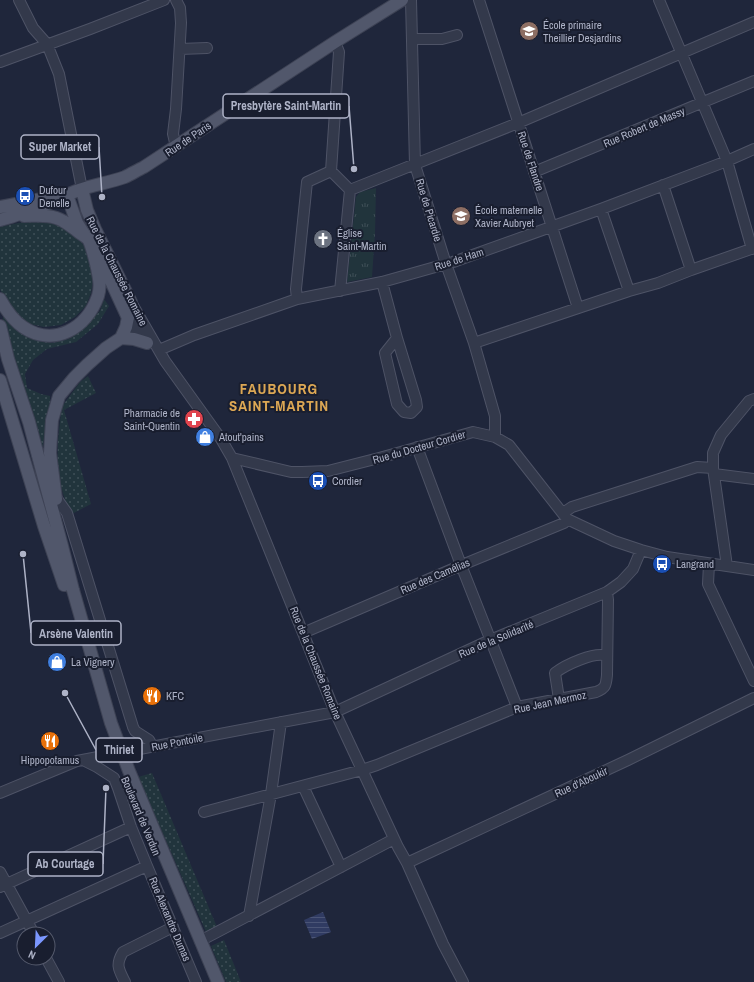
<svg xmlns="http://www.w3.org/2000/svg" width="754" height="982" font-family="'Archivo Narrow',sans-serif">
<defs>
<pattern id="grass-dots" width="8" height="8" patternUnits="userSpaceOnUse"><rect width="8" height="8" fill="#21343c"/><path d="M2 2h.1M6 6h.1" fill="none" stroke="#3f4f57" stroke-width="1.8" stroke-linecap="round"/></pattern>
<pattern id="park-tufts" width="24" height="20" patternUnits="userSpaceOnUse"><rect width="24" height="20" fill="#21343c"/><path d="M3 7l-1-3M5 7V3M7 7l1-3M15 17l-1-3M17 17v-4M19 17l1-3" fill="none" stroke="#3f4f57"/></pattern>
<pattern id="water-rules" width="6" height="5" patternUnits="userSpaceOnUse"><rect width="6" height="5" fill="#303b62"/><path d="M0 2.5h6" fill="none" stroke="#4b5577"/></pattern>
</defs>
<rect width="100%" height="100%" fill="#1f263b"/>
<path fill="url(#grass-dots)" d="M34,221L48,222L67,229L77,236L86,249L94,276L91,293L86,306L75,317L61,325L44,327L30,324L19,317L2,294L0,289V227L18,223Z
M104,299L109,306L98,324L76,342L47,349L33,360L25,374L27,388L41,394L50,396V402L43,446L40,447L3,319V313L31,338L52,343L69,339L80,331L100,311Z
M88,376L96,393L64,410L91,504L70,515L57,475L58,440L61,413L63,405L80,382Z
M152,773L217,927L207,934L138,777Z
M224,940L241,982H226L211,946Z"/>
<path fill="url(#park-tufts)" d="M376,188L375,233L372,277L347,282L356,197L360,192Z"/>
<path fill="url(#water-rules)" d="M323,912L331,932L312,939L304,920Z"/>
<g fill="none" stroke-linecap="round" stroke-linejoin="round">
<defs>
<path id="minor" d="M19,0L33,28L47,44L59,74L82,189
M411,0L415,165L446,264L474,343L495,416V437
M479,0L578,308
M659,0L727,161L752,249
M412,39H442L457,35
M335,42L339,52L331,171L350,190
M180,49L207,48
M0,62L90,29L164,0
M176,147L173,134L176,109L181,23L180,8L176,0
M534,172L754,81
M663,185L691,270
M350,190L518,123L754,22
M601,209L629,291
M382,282L397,338L385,353L397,404L404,412L411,413L417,407L416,400L397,338
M340,291L350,190
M297,299L296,289L307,182L331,171
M131,302L165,361L221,439L232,458L335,712L398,847L407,863L443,944L463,982
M128,318L135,330L147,343
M474,343L629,291L658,283L691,270L754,248
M159,350L194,335L297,299L382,282L453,262L601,209L727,161L754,149
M417,447L461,565L517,707
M232,458L291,472H302L328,471L379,458L473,432L495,437L509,445L567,519L614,541L641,550L667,557L727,566L754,570
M714,474L754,479
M55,496L67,513L133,727L135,731L149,740L153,747
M563,513L572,507L697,467L713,468
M709,564L708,584L754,681
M727,566L713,468V453L721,435L749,401L754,399
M303,633L457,567L564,523L567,519
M559,699L555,673C565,665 595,651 607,656
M83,760L97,767L114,778L118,788L131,827L147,866L196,982
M303,786L341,867
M0,793L77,761L335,712L490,640L607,592L621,582L633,569L641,550
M204,812L362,770L377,765L517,707L596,692C606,688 606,685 607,675L608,600L607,592
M407,863L628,760L754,698
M0,872L34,934
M0,887L131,827
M249,916L271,794L281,722
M0,933L147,866
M200,941L394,839
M46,958L59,982
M125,982C119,970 115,965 123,952L173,927"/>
<path id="major" d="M67,195L77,223L84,234
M0,207L46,198
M0,220L11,217L60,199C80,186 103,185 125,177C131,174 138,170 144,167L335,42L402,0
M99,255L128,318
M0,299C6,310 13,320 23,327C54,348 87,328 98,296C101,286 99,278 97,268C96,263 91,243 88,239C85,236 79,233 76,230C72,227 68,224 63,221C52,214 37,216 24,216
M0,326L8,359L29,422L62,546L73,590L111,723L129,771L218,982
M121,338L134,339L147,343
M0,380L44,526L64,585
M56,499L50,453L52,420L59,396L74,378L87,365L106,348L121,338L126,327L131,302L95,229L87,210L82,189"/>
</defs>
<use href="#minor" stroke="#4e5366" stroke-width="12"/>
<use href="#major" stroke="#3d4254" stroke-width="14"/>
<use href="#minor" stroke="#33394b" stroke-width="10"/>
<use href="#major" stroke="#51576b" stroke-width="12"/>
</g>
<defs>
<symbol id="school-disc" viewBox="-11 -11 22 22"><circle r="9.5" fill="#8d6e63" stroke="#191e2f"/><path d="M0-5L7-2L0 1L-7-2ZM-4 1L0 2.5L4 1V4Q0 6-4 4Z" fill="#fff"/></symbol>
<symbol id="bus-disc" viewBox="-11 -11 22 22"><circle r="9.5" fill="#1a4fb4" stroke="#191e2f"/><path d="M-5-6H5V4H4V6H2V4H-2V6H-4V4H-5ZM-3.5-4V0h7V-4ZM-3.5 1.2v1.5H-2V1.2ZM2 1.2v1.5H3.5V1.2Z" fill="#fff"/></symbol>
<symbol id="church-disc" viewBox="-11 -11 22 22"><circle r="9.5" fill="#6b7280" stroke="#191e2f"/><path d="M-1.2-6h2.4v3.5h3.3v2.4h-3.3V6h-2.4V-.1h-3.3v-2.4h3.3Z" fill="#fff"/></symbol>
<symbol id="pharmacy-disc" viewBox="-11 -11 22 22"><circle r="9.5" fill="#e0444e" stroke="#191e2f"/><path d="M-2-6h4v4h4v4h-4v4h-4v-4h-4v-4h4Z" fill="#fff"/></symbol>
<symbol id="shop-disc" viewBox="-11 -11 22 22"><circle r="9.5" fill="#3f7fe0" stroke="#191e2f"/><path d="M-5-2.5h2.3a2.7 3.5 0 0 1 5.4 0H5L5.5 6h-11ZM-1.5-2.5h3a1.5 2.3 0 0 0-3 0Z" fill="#fff"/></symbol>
<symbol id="restaurant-disc" viewBox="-11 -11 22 22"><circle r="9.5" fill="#e8710a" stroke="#191e2f"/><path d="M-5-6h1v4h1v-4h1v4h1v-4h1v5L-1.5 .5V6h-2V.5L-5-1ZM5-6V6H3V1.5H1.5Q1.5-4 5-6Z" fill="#fff"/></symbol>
</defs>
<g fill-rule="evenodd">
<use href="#school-disc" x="518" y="20" width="22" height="22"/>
<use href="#bus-disc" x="14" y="185" width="22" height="22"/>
<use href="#school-disc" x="450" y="205" width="22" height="22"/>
<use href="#church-disc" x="312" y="228" width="22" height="22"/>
<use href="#pharmacy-disc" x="183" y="408" width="22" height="22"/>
<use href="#shop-disc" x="194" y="426" width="22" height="22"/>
<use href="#bus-disc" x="307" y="470" width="22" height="22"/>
<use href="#bus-disc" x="651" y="553" width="22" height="22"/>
<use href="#shop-disc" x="46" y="651" width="22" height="22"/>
<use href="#restaurant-disc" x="141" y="685" width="22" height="22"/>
<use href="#restaurant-disc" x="39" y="730" width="22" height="22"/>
</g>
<g text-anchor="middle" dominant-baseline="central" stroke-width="4" stroke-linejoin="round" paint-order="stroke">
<g font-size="11" fill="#aeb3c7" stroke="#191e2f" text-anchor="start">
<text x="543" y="25">École primaire<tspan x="543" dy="13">Theillier Desjardins</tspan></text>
<text x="39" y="190">Dufour<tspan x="39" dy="13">Denelle</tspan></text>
<text x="475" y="210">École maternelle<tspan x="475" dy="13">Xavier Aubryet</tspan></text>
<text x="337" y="233">Église<tspan x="337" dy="13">Saint-Martin</tspan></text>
<text x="180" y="413" text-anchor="end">Pharmacie de<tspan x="180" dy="13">Saint-Quentin</tspan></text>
<text x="219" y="437">Atout'pains</text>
<text x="332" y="481">Cordier</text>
<text x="676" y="564">Langrand</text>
<text x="71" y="662">La Vignery</text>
<text x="166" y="696">KFC</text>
<text x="50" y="760" text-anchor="middle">Hippopotamus</text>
</g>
<g font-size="11" fill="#aeb3c7" stroke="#191e2f">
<text transform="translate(644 127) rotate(-23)">Rue Robert de Massy</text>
<text transform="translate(188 139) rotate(-34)">Rue de Paris</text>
<text transform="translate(531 161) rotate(72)">Rue de Flandre</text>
<text transform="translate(429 210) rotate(73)">Rue de Picardie</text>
<text transform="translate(459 259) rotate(-18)">Rue de Ham</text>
<text transform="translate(117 271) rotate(63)">Rue de la Chaussée Romaine</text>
<text transform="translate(419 447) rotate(-16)">Rue du Docteur Cordier</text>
<text transform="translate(435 576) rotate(-23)">Rue des Camélias</text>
<text transform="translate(496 639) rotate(-23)">Rue de la Solidarité</text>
<text transform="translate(316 663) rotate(68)">Rue de la Chaussée Romaine</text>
<text transform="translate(550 702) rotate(-12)">Rue Jean Mermoz</text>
<text transform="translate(177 742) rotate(-11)">Rue Pontoile</text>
<text transform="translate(581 782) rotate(-25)">Rue d'Aboukir</text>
<text transform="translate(141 816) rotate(67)">Boulevard de Verdun</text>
<text transform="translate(170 919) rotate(67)">Rue Alexandre Dumas</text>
</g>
<g font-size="15" font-weight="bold" letter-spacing="1" fill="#dca754" stroke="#191e2f">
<text x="279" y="388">FAUBOURG<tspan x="279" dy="17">SAINT-MARTIN</tspan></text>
</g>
</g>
<path fill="none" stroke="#aeb3c7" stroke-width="1.5" d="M354 169L349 106M102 197L99 147M23 554L31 633M65 693L96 750M106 788L103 864"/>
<g fill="#aeb3c7" stroke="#191e2f" stroke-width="1.5">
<circle cx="354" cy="169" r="4"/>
<circle cx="102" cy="197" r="4"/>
<circle cx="23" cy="554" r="4"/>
<circle cx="65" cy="693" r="4"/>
<circle cx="106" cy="788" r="4"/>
</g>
<g fill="#191e2f" stroke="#aeb3c7" stroke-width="1.5">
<rect x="223" y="94" width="126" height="24" rx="4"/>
<rect x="21" y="135" width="78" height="24" rx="4"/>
<rect x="31" y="621" width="90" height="24" rx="4"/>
<rect x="96" y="738" width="46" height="24" rx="4"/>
<rect x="28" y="852" width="75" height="24" rx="4"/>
</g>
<g font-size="12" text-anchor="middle" font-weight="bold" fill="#aeb3c7">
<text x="286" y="110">Presbytère Saint-Martin</text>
<text x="60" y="151">Super Market</text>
<text x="76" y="638">Arsène Valentin</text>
<text x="119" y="754">Thiriet</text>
<text x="65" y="868">Ab Courtage</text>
</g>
<g transform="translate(36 946) rotate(204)"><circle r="19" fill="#191e2f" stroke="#555a6c"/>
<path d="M0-3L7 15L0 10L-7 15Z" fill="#7b97ff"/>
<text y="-6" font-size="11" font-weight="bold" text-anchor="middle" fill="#aeb3c7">N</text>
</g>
</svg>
